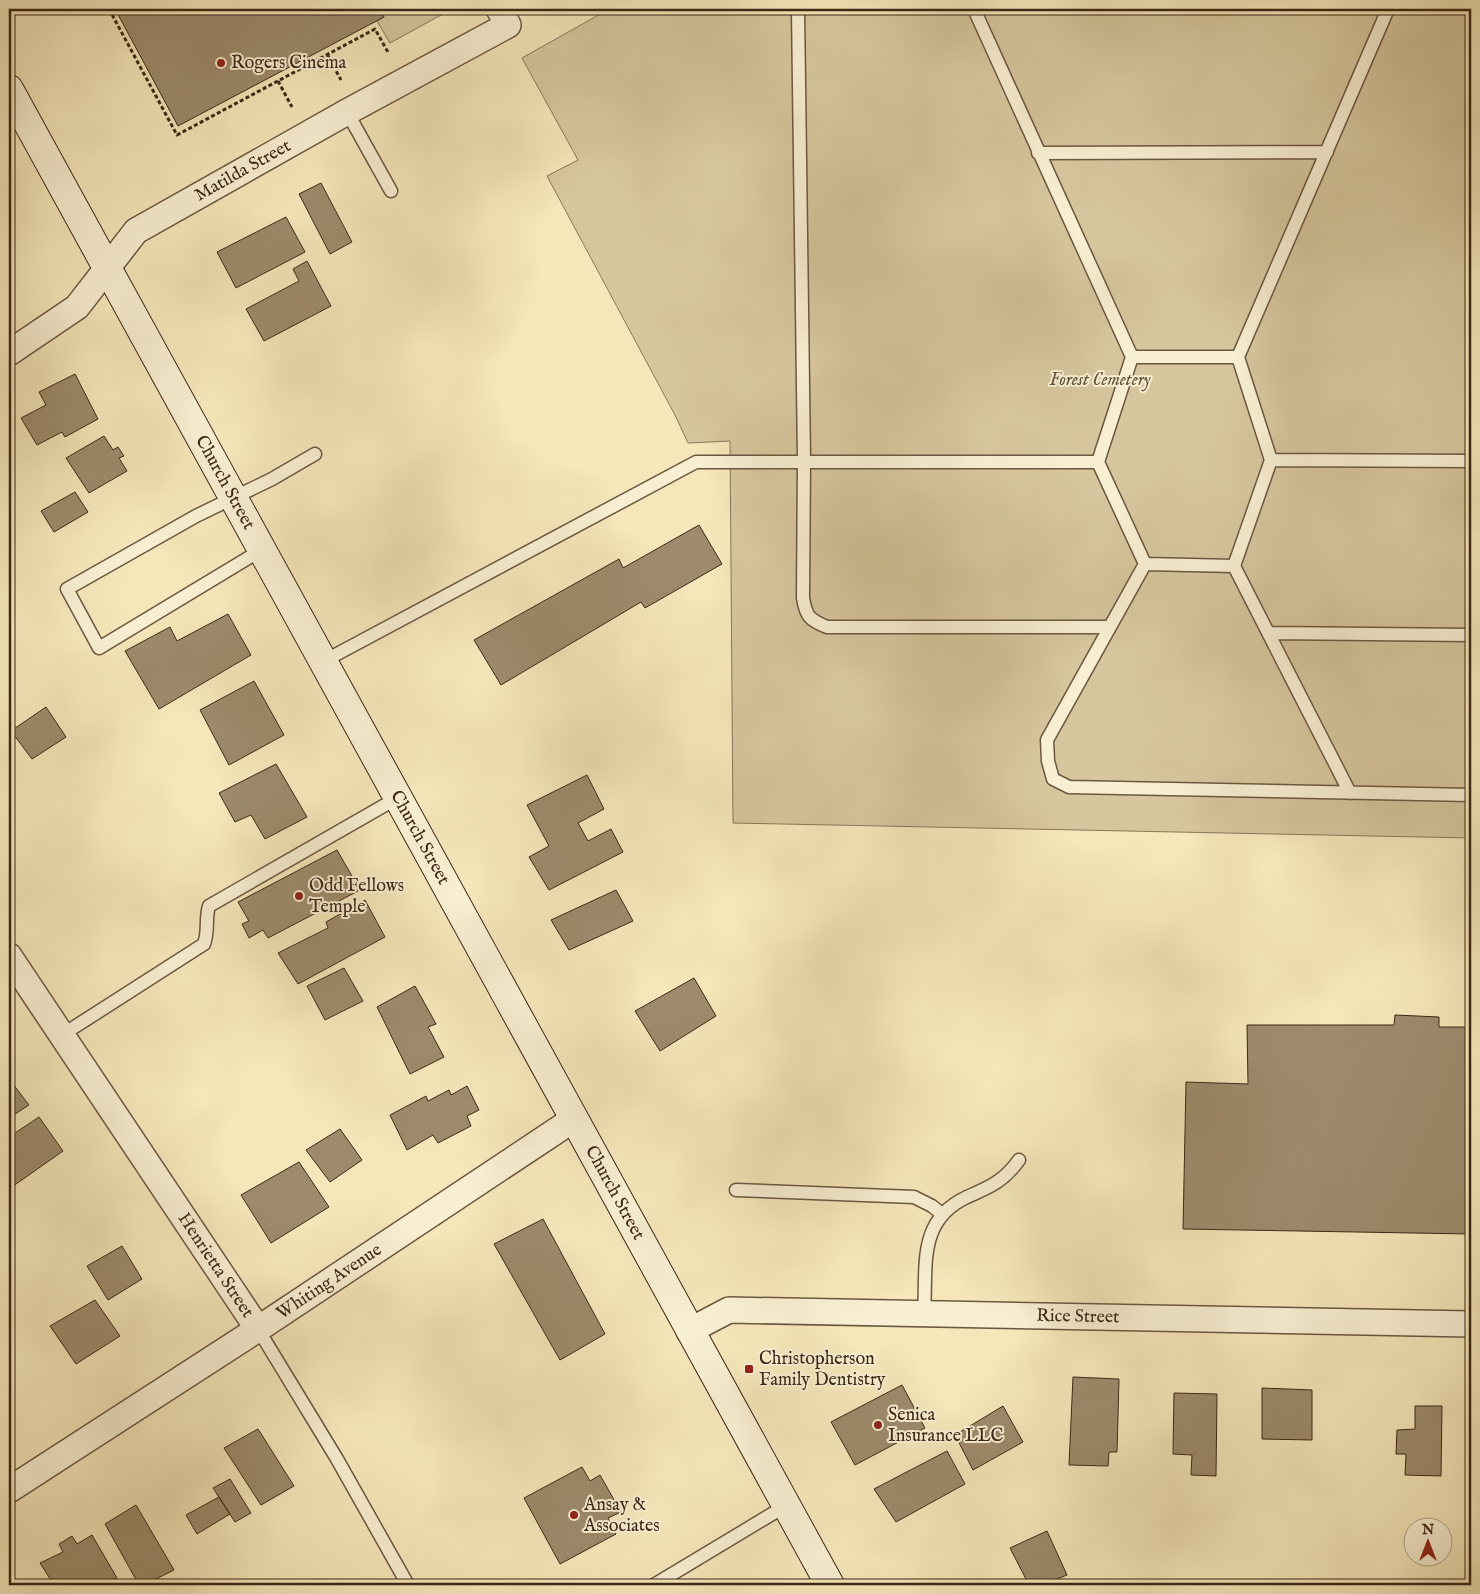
<svg xmlns="http://www.w3.org/2000/svg" width="1480" height="1594" font-family="'IM FELL English',serif">
<rect width="100%" height="100%" fill="#f5e7ba"/>
<filter id="stains"><feTurbulence type="fractalNoise" baseFrequency=".004" numOctaves="4"/><feColorMatrix values="0 0 0 0 .2 0 0 0 0 .09 0 0 0 0 .02 0 0 0 .5 -.17"/></filter>
<radialGradient id="worn" r=".72"><stop offset=".6" stop-color="#630" stop-opacity="0"/><stop offset="1" stop-color="#630" stop-opacity=".3"/></radialGradient>
<path fill="#d6c69e" stroke="#8a765a" d="M380,9H452L390,43L377,21L384,17Z
M609,9H1471V838L733,823L730,441L688,443L676,417L547,176L578,160L522,58Z"/>
<path fill="#9d8b6c" stroke="#3d2717" d="M115,9H380L384,17L178,126Z
M321,183L352,242L330,254L299,194Z
M286,217L305,252L236,288L217,252Z
M307,261L331,306L264,341L246,309L299,281L293,269Z
M75,374L98,419L65,437L62,432L37,445L21,418L46,405L39,392Z
M104,436L113,450L118,447L124,456L119,458L127,471L89,493L66,458Z
M75,492L88,512L54,532L41,511Z
M699,525L722,564L645,608L641,602L501,685L474,640L619,559L623,568Z
M228,614L251,655L159,709L125,651L170,627L177,641Z
M254,681L284,735L229,765L200,710Z
M46,707L66,737L32,759L11,731Z
M276,764L307,817L265,839L251,815L235,822L219,793Z
M587,775L604,809L578,823L588,841L611,829L623,852L549,890L529,857L549,846L527,805Z
M337,850L360,890L268,938L263,930L249,938L242,924L249,921L238,902Z
M616,890L633,921L569,950L551,920Z
M365,900L385,937L298,984L278,953L328,928L326,922Z
M344,968L363,1001L325,1020L307,986Z
M694,978L716,1016L660,1051L635,1011Z
M415,986L436,1024L428,1027L444,1057L410,1074L377,1007Z
M1395,1015L1439,1017V1027H1471V1234L1183,1229L1186,1082L1248,1084L1247,1025H1394Z
M9,1079L29,1105L9,1118Z
M467,1086L479,1110L467,1116L471,1126L438,1143L433,1135L407,1150L390,1115L426,1096L428,1101L449,1090L451,1095Z
M39,1117L63,1151L9,1189V1137Z
M340,1129L362,1160L330,1182L306,1150Z
M299,1162L329,1207L271,1243L241,1195Z
M543,1219L605,1334L560,1360L494,1244Z
M122,1246L142,1279L108,1300L87,1266Z
M95,1300L120,1336L76,1364L50,1326Z
M1073,1377L1119,1379L1117,1452H1109L1108,1466L1069,1465Z
M902,1385L925,1428L855,1465L831,1422Z
M1262,1388L1312,1390V1440L1262,1439Z
M1174,1393L1217,1394L1216,1476L1191,1475L1192,1455L1173,1454Z
M1003,1406L1023,1442L973,1470L955,1435Z
M1415,1406H1442L1441,1476L1405,1475L1406,1454H1396L1397,1430L1415,1429Z
M258,1429L294,1486L261,1505L224,1448Z
M947,1451L965,1484L896,1522L874,1489Z
M582,1467L590,1481L600,1475L621,1512L608,1518L616,1534L560,1564L524,1498Z
M230,1479L251,1513L235,1522L213,1488Z
M219,1497L230,1514L197,1534L186,1515Z
M136,1505L174,1570L144,1585H139L105,1524Z
M1047,1531L1067,1575L1042,1585H1029L1010,1548Z
M92,1535L117,1578L104,1583L106,1585H54L40,1563L63,1552L59,1544L72,1536L77,1544Z
M9,1571H10L19,1585H9Z"/>
<g fill="none" stroke-linecap="round" stroke-linejoin="round">
<defs>
<path id="service" d="M798,9L804,460L803,598C806,617 810,620 827,627H1110
M974,9L1132,357
M347,112L391,191
M1038,153L1327,152
M1132,357H1238L1271,460L1234,566L1145,564L1098,462Z
M1238,357L1388,9
M1271,460L1471,461
M263,549L99,648L67,589L196,516L272,479L315,454
M1145,564L1047,740L1048,761L1053,779L1069,787L1471,795
M1234,566L1350,793
M1269,633L1471,635
M324,661L696,462H1098
M62,1035L204,944C209,931 205,919 209,906L399,797
M736,1190L914,1197L932,1206L942,1214
M924,1313C927,1266 917,1220 967,1197C990,1187 1004,1181 1019,1160
M258,1329L337,1459L408,1585
M654,1585L787,1505"/>
<g id="minor">
<path id="s1" d="M9,353L77,307L136,231L347,112L508,25L499,9"/>
<path id="s2" d="M9,956L258,1329"/>
<path id="s3" d="M689,1331L729,1310L1471,1324"/>
<path id="s4" d="M9,1490L258,1329L574,1119"/>
</g>
<g id="secondary">
<path id="s5" d="M9,89L830,1585"/>
</g>
</defs>
<use href="#service" stroke="#6b5740" stroke-width="15"/>
<use href="#minor" stroke="#6b5740" stroke-width="28"/>
<use href="#secondary" stroke="#3d2717" stroke-width="30"/>
<path stroke="#3d2717" stroke-width="3" stroke-dasharray="4 2.5" stroke-linecap="butt" d="M109,9L177,135L375,29L389,54
M327,54L341,80
M278,81L292,107"/>
<use href="#service" stroke="#f8efd2" stroke-width="12"/>
<use href="#minor" stroke="#f8efd2" stroke-width="25"/>
<use href="#secondary" stroke="#f8efd2" stroke-width="28"/>
</g>
<g fill="#8f2418" stroke="#f8efd2" stroke-width="2">
<circle cx="221" cy="63" r="5"/>
<circle cx="299" cy="896" r="5"/>
<rect x="744" y="1364" width="10" height="10" rx="2.5"/>
<circle cx="878" cy="1425" r="5"/>
<circle cx="574" cy="1515" r="5"/>
</g>
<g text-anchor="middle" dominant-baseline="central" stroke-width="4" stroke-linejoin="round" paint-order="stroke">
<g font-size="18" fill="#3d2717" stroke="#f8efd2" text-anchor="start">
<text x="231" y="63">Rogers Cinema</text>
<text x="309" y="886">Odd Fellows<tspan x="309" dy="21">Temple</tspan></text>
<text x="759" y="1359">Christopherson<tspan x="759" dy="21">Family Dentistry</tspan></text>
<text x="888" y="1415">Senica<tspan x="888" dy="21">Insurance LLC</tspan></text>
<text x="584" y="1505">Ansay &amp;<tspan x="584" dy="21">Associates</tspan></text>
</g>
<g font-size="18" fill="#3d2717" stroke="#f8efd2">
<text stroke="none"><textPath href="#s1" startOffset="301">Matilda Street</textPath></text>
<text stroke="none"><textPath href="#s5" startOffset="449">Church Street</textPath></text>
<text stroke="none"><textPath href="#s5" startOffset="854">Church Street</textPath></text>
<text stroke="none"><textPath href="#s5" startOffset="1259">Church Street</textPath></text>
<text stroke="none"><textPath href="#s2" startOffset="372">Henrietta Street</textPath></text>
<text stroke="none"><textPath href="#s4" startOffset="382">Whiting Avenue</textPath></text>
<text stroke="none"><textPath href="#s3" startOffset="394">Rice Street</textPath></text>
</g>
<g font-size="18" font-style="italic" fill="#634f39" stroke="#f8efd2">
<text x="1100" y="380">Forest Cemetery</text>
</g>
</g>
<rect width="1480" height="1594" fill="none" stroke="#f5e7ba" stroke-width="30"/>
<rect x="10" y="10" width="1460" height="1574" fill="none" stroke="#3d2717" stroke-width="2.5"/>
<rect x="15" y="15" width="1450" height="1564" fill="none" stroke="#3d2717"/>
<g transform="translate(1428 1542)"><circle r="24" fill="#f8efd2" stroke="#ad9f87"/>
<path d="M0-4L9 19L0 12L-9 19Z" fill="#8f2418"/>
<text y="-8" font-size="14" font-weight="bold" text-anchor="middle" fill="#3d2717">N</text>
</g>
<rect width="100%" height="100%" filter="url(#stains)"/>
<rect width="100%" height="100%" fill="url(#worn)"/>
</svg>
